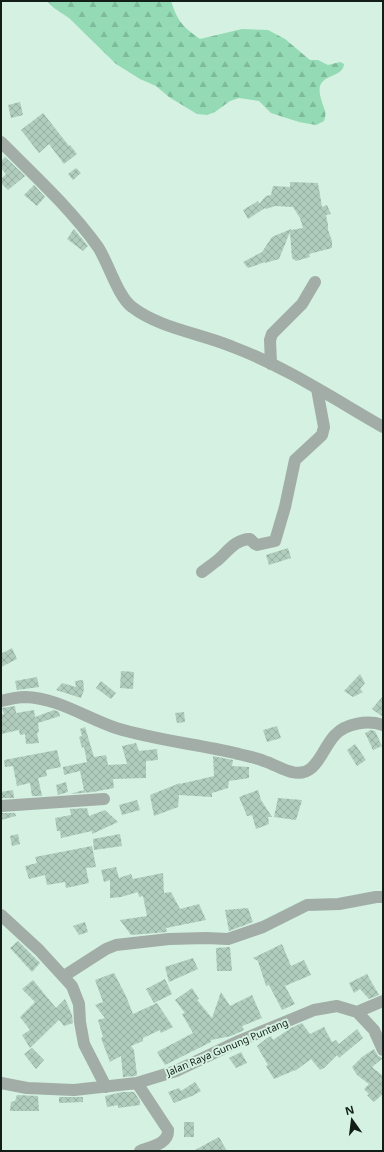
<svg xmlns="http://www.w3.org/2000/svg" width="384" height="1152" font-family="'Noto Sans',sans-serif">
<defs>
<pattern id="forest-firs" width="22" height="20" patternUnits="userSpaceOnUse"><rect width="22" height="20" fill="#93dab5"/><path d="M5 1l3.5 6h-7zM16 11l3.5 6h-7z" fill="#7ebb9b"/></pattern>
<pattern id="building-cross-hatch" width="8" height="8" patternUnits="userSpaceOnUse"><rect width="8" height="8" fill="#b0ccbc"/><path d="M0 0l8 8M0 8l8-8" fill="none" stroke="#96afa1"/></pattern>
</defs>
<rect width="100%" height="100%" fill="#d4f1e1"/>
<path fill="url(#forest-firs)" d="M47,1H171C178,22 182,26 200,39L242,29L268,30L285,39L310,60H318L328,65L340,62L344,64C343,77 324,74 320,86C318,94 323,104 325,111C326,114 325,118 324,121L316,125L299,122L271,113L259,101L239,98L230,101L215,112L207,115L197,114L169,97L156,86L140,79L116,64L69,18L54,8Z"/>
<path fill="url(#building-cross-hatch)" d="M20,102L23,115L11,118L8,105Z
M43,113L69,146L70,145L77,154L64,164L49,144L39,153L21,130Z
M5,157L25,176L8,190L1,183V179L6,174L1,168V161Z
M76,168L81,173L73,180L68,174Z
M290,182L318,183L322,207L327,205L331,214L326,215L328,225V230L332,241V248L309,254L310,257L296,261L292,258L290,232L279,259L265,263V262L248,268L243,262L262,252L272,237L291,229V230L303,228L300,218L293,207L275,206L266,209L265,208L248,219L243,210L258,201L259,204L266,196L271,195L273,186L290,187Z
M34,185L45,197L37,206L24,195Z
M74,229L88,246L83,251L67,239Z
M288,548L291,558L269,565L266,555Z
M12,648L17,659L1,667V654Z
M121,671L134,672L133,689L120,688Z
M360,674L365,683L360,689L363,692L353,697L344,691Z
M37,677L39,687L17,690L15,681Z
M83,680L84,690L81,698L56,690L62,683L76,687L75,681Z
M101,681L116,693L111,699L96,688Z
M383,696V717L372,709Z
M15,706L16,713L34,710L35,717L54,710L59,712L60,716L38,723L39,732L37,733L39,743L26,744L25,734L20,735L19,730L1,734V715L4,714L2,708Z
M184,712L185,722L177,723L175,713Z
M277,726L281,738L267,742L263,730Z
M85,727L94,757L106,755L108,765L127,764L122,746L136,743L139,751L157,749L158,760L146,761V778L113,779L114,788L93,792L70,794L84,790L80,771L64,775L63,767L87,762L84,747L82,748L79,737L82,736L80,729Z
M371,730L375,731L382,746L373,750L365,733Z
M355,744L366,760L357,766L347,750Z
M57,750L61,767L46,770L47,776L38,778L42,796H32L30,783L17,786L13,766L5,767L4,760Z
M213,756L233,760L232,766L249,767V778L229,781L228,788L212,793V797L179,795L178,807L154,816L150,795L180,783V784L214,776Z
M66,782L68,792L58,795L56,785Z
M13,790L14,798H1V792Z
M258,790L261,800L272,817H268L269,824L256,829L252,815L247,816L239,797Z
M278,798L302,800L296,820L274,817Z
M137,800L140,810L122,815L119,805Z
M87,808L89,816L105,810L118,822L92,834V831L61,838L60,831H57L55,818L71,815L70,809Z
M1,813H15L16,816L1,820Z
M18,834L20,844L12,846L10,836Z
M120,834L122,846L94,850L93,839Z
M92,846L96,867L86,868L89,883L66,888L65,882L47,885L45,875L29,879L25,866L37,863L35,857Z
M116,867L119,878L131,874L133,879L163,873L164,893L171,892L180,909L199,904L206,920L166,928L167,932L131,935L120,920L147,916L143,896L139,897L138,892L121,897L110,898V880L104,882L101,870Z
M248,908L253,922L229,931L225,910Z
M85,922L88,932L79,935L73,926Z
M18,941L40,963L32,972L10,948Z
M282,944L291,966L304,960L311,975L285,986L295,1004L282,1010L269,985L266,986L258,961L253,958Z
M230,947L232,971H217L216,948Z
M193,958L198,969L169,982L165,967Z
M114,973L126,996L133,1014L157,1003L173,1027L161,1033L160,1030L143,1038V1041L131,1046L134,1050L137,1075L135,1076L123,1077L121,1056L110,1062L101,1038L103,1037L98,1020L105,1018L95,1005L103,1002L95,980Z
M367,974L379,995L369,999L360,989L354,993L349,983Z
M165,979L172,994L154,1003L146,989Z
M33,980L56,1008L65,999L72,1015L73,1023L64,1026L59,1020L30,1048L22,1035L30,1030L20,1017L35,1002L22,989Z
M192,988L199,999L197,1000L212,1018L221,992L230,1006L252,995L262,1018L242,1026L244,1030L240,1032L231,1036L211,1040V1042L165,1065L157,1052L193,1033L182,1014L185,1013L175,1000Z
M302,1023L310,1034L324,1027L332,1042L336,1040L339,1044L357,1029L363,1038L339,1058L337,1055L324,1068L320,1070L311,1059L295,1071V1070L274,1079L266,1066L268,1065L257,1046L267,1038L271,1036L273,1040L291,1028Z
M32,1048L44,1060L36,1069L24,1054Z
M374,1049L378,1056L383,1058L372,1067L383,1076V1094L374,1102L367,1095L369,1094L364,1089L369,1084L357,1075L352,1067L362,1057Z
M241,1052L247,1063L236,1068L229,1058Z
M195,1082L201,1091L192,1096L174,1103L168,1092L179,1088L181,1091Z
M122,1092H134L140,1101V1105L118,1108V1105L107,1107L105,1096Z
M17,1095L38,1096L39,1111H10L11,1102L15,1101Z
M59,1097H83V1102L59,1103Z
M184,1122H194V1137H184Z
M219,1137L227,1151H193L208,1143Z"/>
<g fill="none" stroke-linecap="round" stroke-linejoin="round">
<path stroke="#a1ada6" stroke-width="12" d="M1,142C35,176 70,208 98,247C108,262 118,297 132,307C161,329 200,333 233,347C286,367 334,399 383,427
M271,364L270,340L272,334L302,304L315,282
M202,572C207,568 213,564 219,559C228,551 236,539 250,539L255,544L257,545L275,541L285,507L295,460L322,435L324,427L317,389
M1,701C9,699 17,697 25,697C58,698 86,718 116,728C155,740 196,744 235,753C245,756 255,757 264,761C274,764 282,770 292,772C317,778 322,748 335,735C346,723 368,720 383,725
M1,806L104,799
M1,915L39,950L72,986L79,1004L80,1022L84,1044L106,1087
M64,976L106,949L116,945L169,939L206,938L228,939L263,927L307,905L339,904L376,897H383
M357,1012L383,1001
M1,1083L27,1088L74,1090L137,1083L176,1071L239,1041L314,1010L337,1006L357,1012L374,1030L383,1050
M137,1083L168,1130C169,1144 150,1147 140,1151"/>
</g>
<g text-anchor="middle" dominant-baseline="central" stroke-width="4" stroke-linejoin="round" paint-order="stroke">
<g font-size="10" fill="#131e18" stroke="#d4f1e1">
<text transform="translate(227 1047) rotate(-23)">Jalan Raya Gunung Puntang</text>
</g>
</g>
<rect width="384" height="1152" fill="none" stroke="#131e18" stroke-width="4"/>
<g transform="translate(352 1120) rotate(346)" stroke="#d4f1e1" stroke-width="3" paint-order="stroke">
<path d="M0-3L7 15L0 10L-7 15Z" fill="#131e18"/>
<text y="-6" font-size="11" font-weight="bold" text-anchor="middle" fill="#131e18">N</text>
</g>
</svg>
